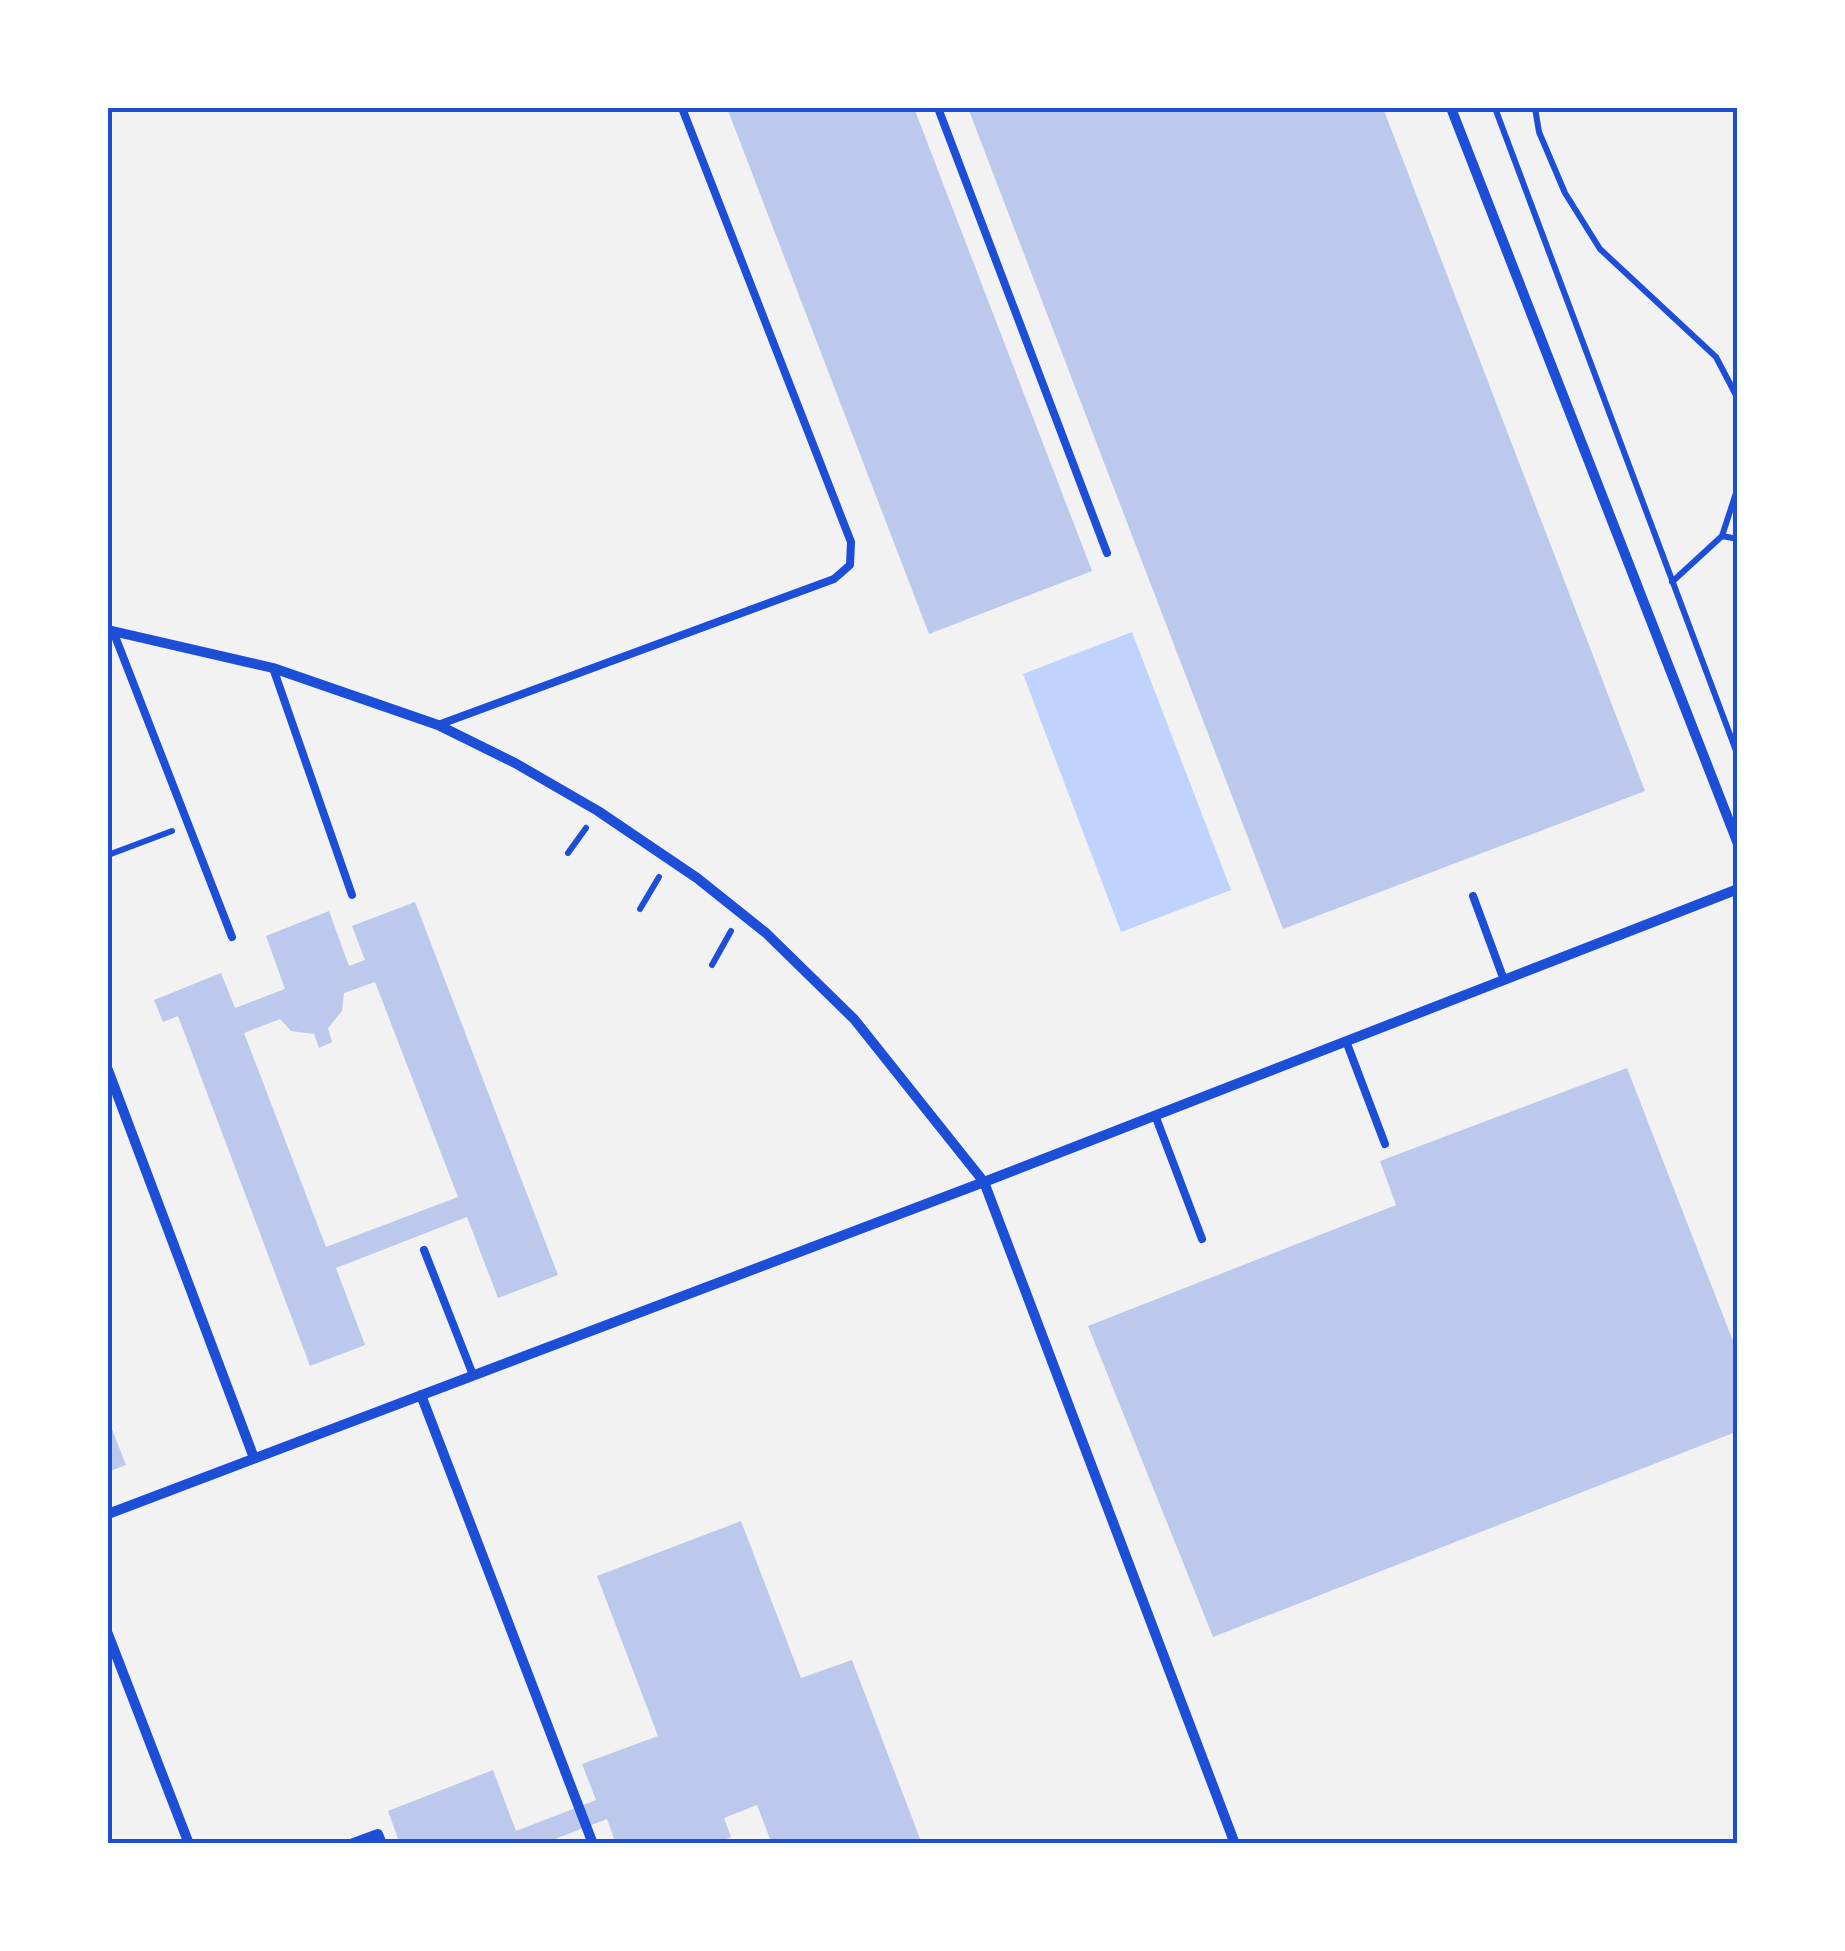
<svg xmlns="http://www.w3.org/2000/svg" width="1845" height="1951" font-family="Rubik,sans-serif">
<rect width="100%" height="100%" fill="#f2f2f2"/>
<path fill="#bfd3fe" d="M1132,632L1231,890L1121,932L1023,674Z"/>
<path fill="#bdc9ec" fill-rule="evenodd" d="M727,108H914L1092,571L929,634Z
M968,108H1383L1645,791L1283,929Z
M415,902L558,1275L498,1298L467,1217L336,1268L365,1345L310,1366L178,1016L163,1022L154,1000L221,973L235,1008L285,989L266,936L329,911L349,966L365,960L352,926ZM375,982L458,1197L326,1247L244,1033L280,1019L291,1031L314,1034L319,1048L332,1042L328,1028L342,1011L344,993Z
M1627,1068L1738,1354V1431L1213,1637L1088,1326L1396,1205L1380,1161Z
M108,1419L126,1465L108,1472Z
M741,1521L801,1678L852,1660L922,1844H772L757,1805L724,1818L731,1837L714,1844H616L607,1819L542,1844H400L388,1811L493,1770L516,1831L596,1800L582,1764L658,1736L597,1576Z"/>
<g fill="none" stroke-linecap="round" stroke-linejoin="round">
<path stroke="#1d4ed8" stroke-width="6" d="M1495,108L1738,756
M1535,108L1539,132L1565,193L1600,249L1716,357L1738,399
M1738,487L1722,536L1738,539
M1672,582L1722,536
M568,853L586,828
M108,855L172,831
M640,909L659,877
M712,965L731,931"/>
<path stroke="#1d4ed8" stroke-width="8" d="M938,108L1107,553
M113,631L232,937
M273,668L352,895
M438,725L834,579L850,565L851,542L682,108
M1473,896L1504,980
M1346,1041L1385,1144
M1155,1115L1202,1239
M424,1250L473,1375"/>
<path stroke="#1d4ed8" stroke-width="10" d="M1451,108L1738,844
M108,630L273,668L438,725L515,763L598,811L697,878L766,933L854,1019L984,1182L1235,1844
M108,1070L254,1458
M421,1395L593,1844
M108,1514L984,1182L1738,889
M108,1634L189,1844
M351,1844L378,1834L382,1844"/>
</g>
<rect width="1845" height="1951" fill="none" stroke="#ffffff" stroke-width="220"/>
<rect x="110" y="110" width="1625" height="1731" fill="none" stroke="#1d4ed8" stroke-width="4"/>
</svg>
